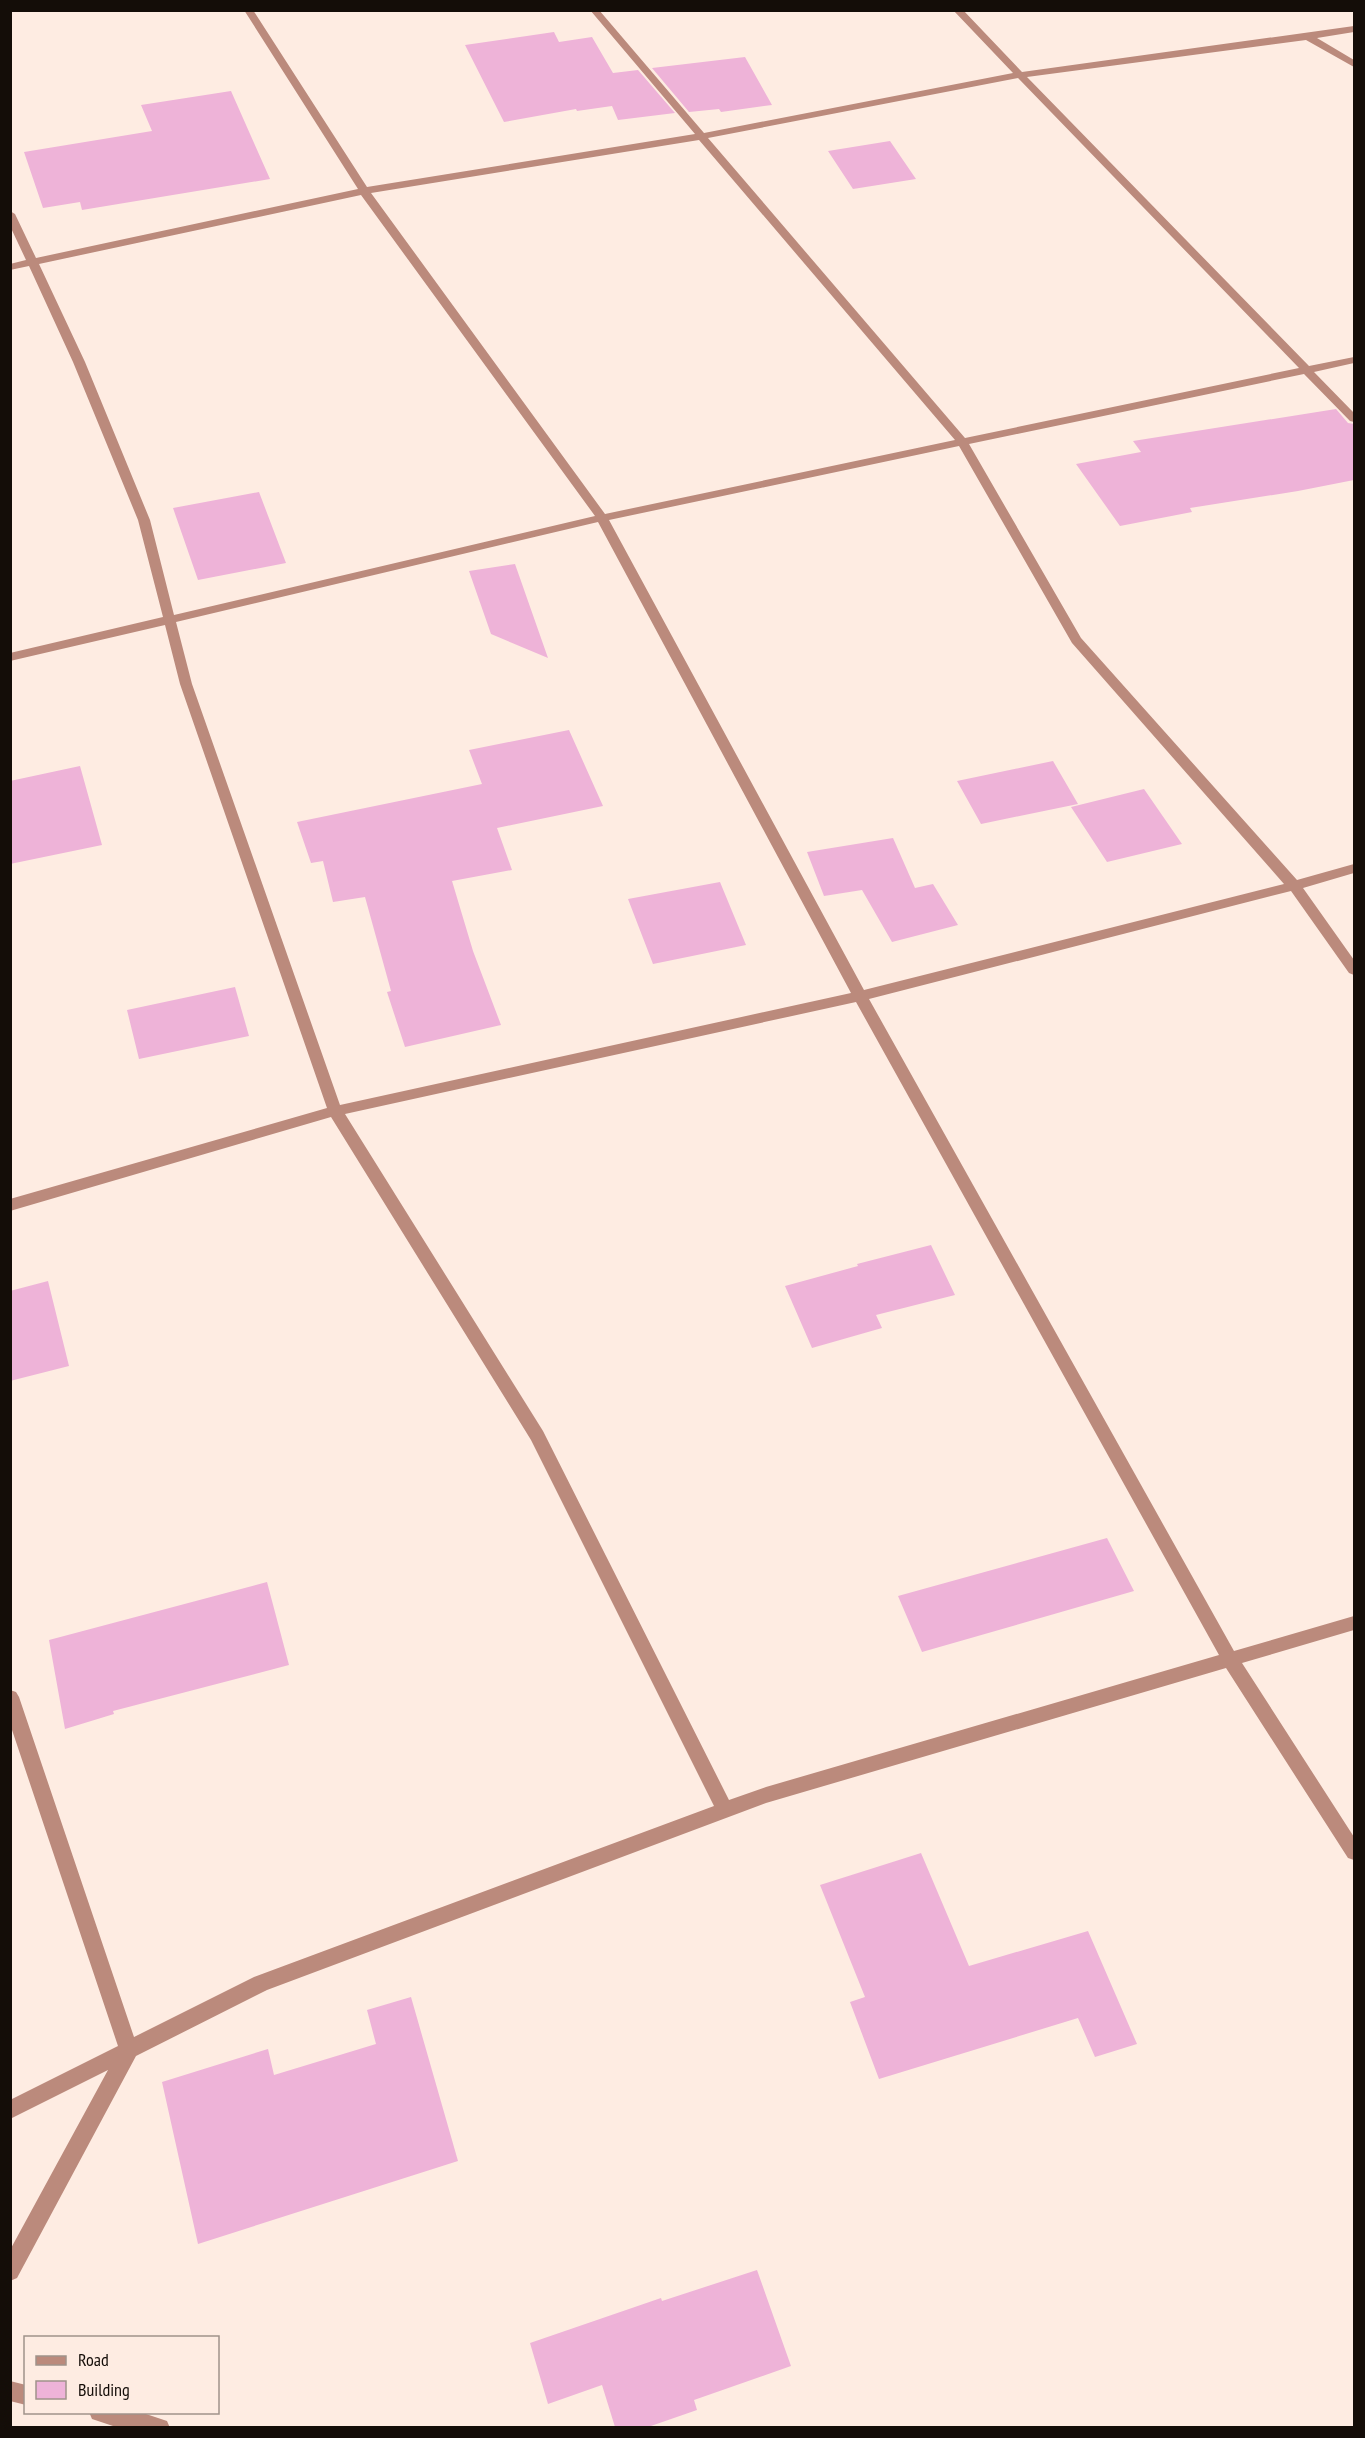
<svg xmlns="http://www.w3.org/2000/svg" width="1365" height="2438" font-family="'PT Sans Narrow',sans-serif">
<rect width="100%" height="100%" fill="#feece2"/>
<path fill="#eeb3d8" d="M554,32L559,42L592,37L613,73L638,70L675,113L618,120L612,106L577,111L576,109L504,122L465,45Z
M745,57L772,105L721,112L719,109L689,112L652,68Z
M231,91L270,179L82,210L80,202L43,208L24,152L152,131L141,105Z
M890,141L916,179L853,189L828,151Z
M1336,409L1348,423L1354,424V480L1298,491L1190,508L1192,512L1120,526L1076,464L1141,452L1133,441Z
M259,492L286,563L198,580L173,508Z
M515,564L548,658L491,634L469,571Z
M569,730L603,806L497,828L512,870L452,881L473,951L501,1025L405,1047L387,992L391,991L365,897L333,902L323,861L311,863L297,822L482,784L469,750Z
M1053,761L1078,804L981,824L957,781Z
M80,766L102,845L10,864V781Z
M1144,789L1182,844L1107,862L1071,807Z
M893,838L915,888L933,884L958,925L892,942L862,890L824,896L807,852Z
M720,882L746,945L653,964L628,899Z
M235,987L249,1036L139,1059L127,1010Z
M931,1245L955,1295L876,1315L882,1328L812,1348L785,1286L858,1266L857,1264Z
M48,1281L69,1366L10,1381V1291Z
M1107,1538L1134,1591L922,1652L898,1596Z
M267,1582L289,1665L113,1711L114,1714L65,1729L49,1640Z
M921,1853L969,1966L1088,1931L1137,2044L1095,2057L1078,2018L879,2079L850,2002L865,1997L820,1885Z
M411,1997L458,2161L198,2244L162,2082L268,2049L274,2075L376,2044L367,2010Z
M757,2270L791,2366L694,2400L697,2410L648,2427H615L602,2385L548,2404L530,2343L661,2298L662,2301Z"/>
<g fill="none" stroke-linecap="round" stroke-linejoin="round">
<path fill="#bb8a7c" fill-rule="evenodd" d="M244,10H253L367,187L695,134L590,10H599L704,133L1013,73L953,10H963L1022,72L1354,26V32L1317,38L1354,60V67L1306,40L1027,77L1309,366L1354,357V363L1314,372L1354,413V422L1350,421L1304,374L969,444L1081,638L1297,880L1354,864V873L1303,888L1354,960V975L1349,973L1291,891L869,999L1234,1651L1354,1616V1630L1242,1663L1354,1837V1860L1348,1858L1226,1668L766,1803L267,1990L136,2056L17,2278L10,2281V2250L108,2070L10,2119V2100L118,2046L10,1724V1690L16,1692L19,1697L134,2037L254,1977L714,1806L531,1440L331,1117L10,1211V1199L327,1108L180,684L165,625L10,661V653L163,617L138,520L73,362L29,266L10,270V264L26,260L10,226V211L15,214L36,258L358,189ZM1018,78L1299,368L965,438L708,138ZM699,140L955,440L605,514L371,193ZM361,195L595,516L174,615L150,520L85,362L39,264ZM959,446L1072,643L1284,884L864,990L609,520ZM598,522L851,993L340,1105L192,684L176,622ZM856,1002L1219,1655L766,1787L729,1800L543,1431L345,1114Z
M10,2381L26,2385V2405L10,2401Z
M89,2412H140L167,2421L170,2428H119L92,2419Z"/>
</g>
<rect width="1365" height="2438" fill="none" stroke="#140d08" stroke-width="24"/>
<rect x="24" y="2336" width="195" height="78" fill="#feece2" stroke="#a0938b" stroke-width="1.5"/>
<rect x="36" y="2356" width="30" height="9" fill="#bb8a7c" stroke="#a0938b" stroke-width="1.5"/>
<text x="78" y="2366" font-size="18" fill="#140d08">Road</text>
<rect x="36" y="2381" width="30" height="18" fill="#eeb3d8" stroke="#a0938b" stroke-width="1.5"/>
<text x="78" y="2396" font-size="18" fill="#140d08">Building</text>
</svg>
